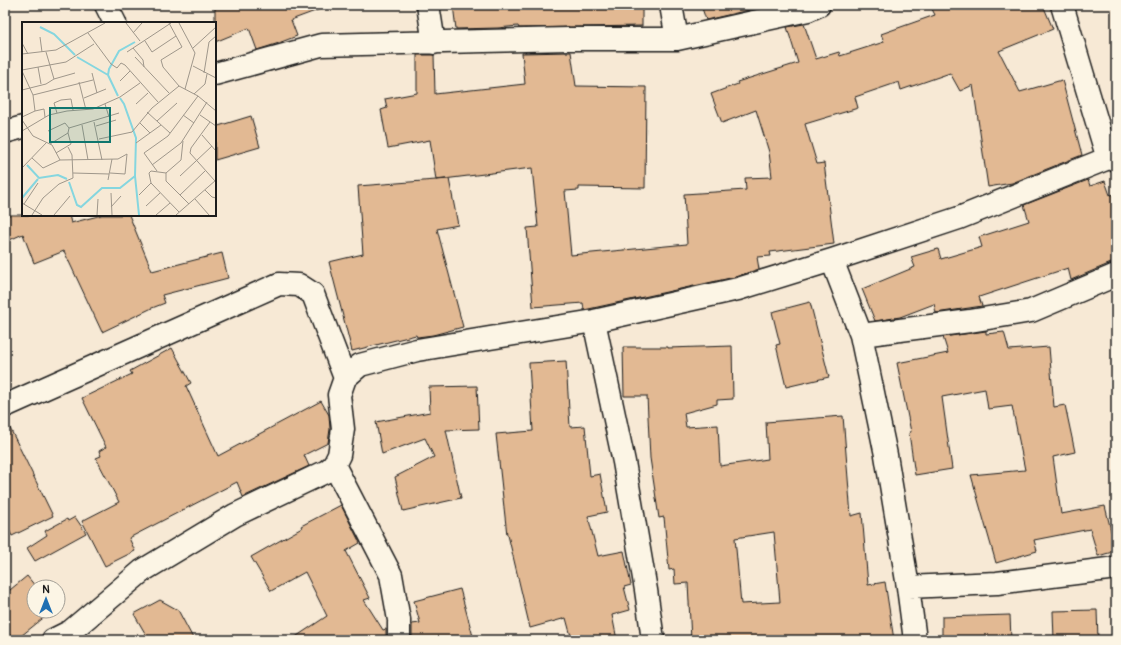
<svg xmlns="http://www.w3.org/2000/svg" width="1121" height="645" font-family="Pangolin,sans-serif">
<rect width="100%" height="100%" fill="#f7e9d5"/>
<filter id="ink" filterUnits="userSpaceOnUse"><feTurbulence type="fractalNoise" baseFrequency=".025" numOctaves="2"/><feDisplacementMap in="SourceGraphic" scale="8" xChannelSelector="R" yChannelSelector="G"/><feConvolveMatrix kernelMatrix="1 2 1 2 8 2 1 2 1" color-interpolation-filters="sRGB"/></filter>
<g filter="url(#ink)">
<path fill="#e2b993" stroke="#1c1c1c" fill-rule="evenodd" d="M215,5H326V7L291,20L297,36L276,44L257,50L249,28L215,42Z
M453,5H642V26L519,28L518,26L498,28L456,29Z
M701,5H747L749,10L706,20Z
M930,5H1043L1053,29L999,51L1020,92L1062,80L1082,155L1012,183L988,187L973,85L960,91L950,73L901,90L899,82L855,97L858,108L805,124L817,164L824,163L834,244L770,252L771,256L757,257L759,269L735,277L584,310L583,303L533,307L527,228L538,227L532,168L436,180L430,140L388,148L381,110L387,108L385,99L417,93V55H434L435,94L525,84L522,53L571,52L576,86L646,87L645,188L579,187V190L565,191L571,255L687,244L684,194L746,190L745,178L772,177L769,152L756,110L722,123L711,94L738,84L737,82L798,63L787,27L804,24L816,59L839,52L840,56L884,42L881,34L935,15Z
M251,116L260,147L215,160V127Z
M449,179L458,225L437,229L463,327L433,335L417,337L416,335L352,351L329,262L363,254L358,186Z
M1088,180L1090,186L1105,181L1110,195L1116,194V263H1111L1071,280L1068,268L979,297L982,306L936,313L934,304L900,317L875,321L862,289L915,267L911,257L938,249L941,259L982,247L979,237L1029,221L1024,205Z
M5,215H69L71,223L102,215H129L152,271L222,253L228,278L162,295L165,303L152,308L102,332L64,251L34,263L23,234L5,242Z
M810,302L829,377L786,387L776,345L780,344L772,312Z
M986,331V334L1004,332L1009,350L1049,347L1054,407L1065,405L1075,452L1053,457L1061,514L1105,506L1116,551L1098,556L1090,529L1034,540L1037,551L996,563L971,475L1025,470L1012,406L988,409L985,389L942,397L952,469L915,475L909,433L911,432L897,363L948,353L943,337Z
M732,346L733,399L717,400V404L684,413L686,427L718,425L720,466L768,459L766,422L843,416L851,516L862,513L868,585L885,582L894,640H691L688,583L675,584L674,569L669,570L664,517L659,518L650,458L647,396H624L623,347H668V348ZM774,532L780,602L741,604L735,538Z
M172,348L191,383L186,386L218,456L321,401L329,415L330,429L328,443L304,455L309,466L243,497L237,482L129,538L135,551L105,566L82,521L119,502L96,458L101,456L99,451L106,447L82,398L132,374L130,371Z
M566,361L570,427L585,426L590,476L600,474L607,512L588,516L598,556L624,551L631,585L624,587L630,610L612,615L617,640H572L566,618L530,628L508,535H507L496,434L533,431L529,363Z
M477,386L479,429L446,430L461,498L403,511L395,477L434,457L425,438L382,454L376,422L430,412L429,387Z
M5,418L53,516L12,536L5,522Z
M341,505L360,543L346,551L370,598L364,600L383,630L386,629V640H291L327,616L305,572L271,591L251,557L302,528L301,526Z
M75,517L86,533L35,561L27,548L47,535L45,531L67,519L68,521Z
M27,576L36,587H34V611H52L16,640H5V594Z
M460,589L474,640H412V624L420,623L414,601Z
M160,600L178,610L194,640H149L134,614Z
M1097,610L1098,640H1054L1053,611Z
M1010,615L1011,640H942V617Z"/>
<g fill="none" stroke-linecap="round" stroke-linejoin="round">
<defs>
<path id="minor" d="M106,5L115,23
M428,5L434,43
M671,5L677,39
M1062,5L1108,159
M215,74L321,45L569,39H677L808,10L819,5
M5,132L23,127
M832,260L861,335L886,455L908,587L915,640
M594,321L624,462L646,590L653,640
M861,335L970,321L1031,311L1116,275
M5,406L279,284L299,285L313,294L345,378
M334,465L391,575L399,620V640
M908,587L997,583L1116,568
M53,640L71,631L142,571L235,515L327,471L334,465L339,455L343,429L339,395L345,378L360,365L417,350L594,321L738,289L832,260L959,218L1116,155"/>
</defs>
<use href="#minor" stroke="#1c1c1c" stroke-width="25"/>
<use href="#minor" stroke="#fcf5e5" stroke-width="22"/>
</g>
</g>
<g transform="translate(22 22)">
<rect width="194" height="194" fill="#f7e9d5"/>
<path fill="none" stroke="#85d6df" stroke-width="2" d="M18,5L32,12L53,33M55,35L86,53M96,74L86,53L87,47L97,29L113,20M5,143L17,156L36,153L45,157M113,154L117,193M47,160L55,183L59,185L80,166H98L113,154L114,116L102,82L98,76M0,176L16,157"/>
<path fill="none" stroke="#9f978b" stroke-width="1" d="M104,1L118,19M147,1L160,25L139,38L141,45L157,64L176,74L194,89M157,1L173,31L163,67M66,11L89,42L95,46L99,41L103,43L136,80M111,11L120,1M18,15L20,30M123,19L130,30L154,14M0,21L6,32M111,26L121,38L122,45M171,26L194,5M24,30L32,57L53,51M105,30L149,1M0,32L34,28L83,1M113,35L147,71M171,44L194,56M16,45L19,62M0,48L44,40L72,22M0,49L11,73L71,58M70,51L75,71M182,51L187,20L194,14M98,59L108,49M57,60L64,88M0,68L24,62L32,57M172,72L183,62L185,52M62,76L84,67M83,82L87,95M114,82L126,71M13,89L22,87L23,95M125,90L148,111M35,91L32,81L39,78L49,77L51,88M161,93L172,101M178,93L194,104M0,95L13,89L11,73M0,98L11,114L30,123L38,138M135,99L155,81M72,100L80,138M188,100L169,126L168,131L193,159M118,101L128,111M60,103L66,138M74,104L94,98M0,109L27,93L45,89L71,87L98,75L118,61M26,109L43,101L47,106M180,113L194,129M77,117L110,110L130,86L157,64M114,121L139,103M28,122L46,111L47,106L97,91M34,131L49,122L46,111M10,136L21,146L38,138L96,137L105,132L103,152L88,151M130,143L159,121L185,80M0,146L25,120M135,149L122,131L146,114L176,74M51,151L87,152M144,151V159L167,182M158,154L190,124M86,158L90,137M183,168L190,175L194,176M89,171L90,193M117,173L129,161M158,173L183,149M173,177L187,193M0,181L20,193M2,182L16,161M124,184L138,171M89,185L99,174M157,190L129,161L127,151L129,149L144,151L159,138L161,119M10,193L21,176L37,162L51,156L50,133L46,125M32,193L48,174M75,193L76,177M134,193L148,181M154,193L194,158"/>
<path fill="#0f766e" fill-opacity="0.15" stroke="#0f766e" stroke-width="2" d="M28,86H88V120H28Z"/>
<rect width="194" height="194" fill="none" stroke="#1c1c1c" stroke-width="2"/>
</g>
<rect width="1121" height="645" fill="none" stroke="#fcf5e5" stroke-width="20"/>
<rect x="10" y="10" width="1101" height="625" fill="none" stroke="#1c1c1c" stroke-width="1.5" filter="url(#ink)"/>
<g transform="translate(46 599)"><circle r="19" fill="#fcf5e5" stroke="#a29e95"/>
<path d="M0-3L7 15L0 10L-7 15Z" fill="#1f6fb2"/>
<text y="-6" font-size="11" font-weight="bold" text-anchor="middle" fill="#1c1c1c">N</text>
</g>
</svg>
